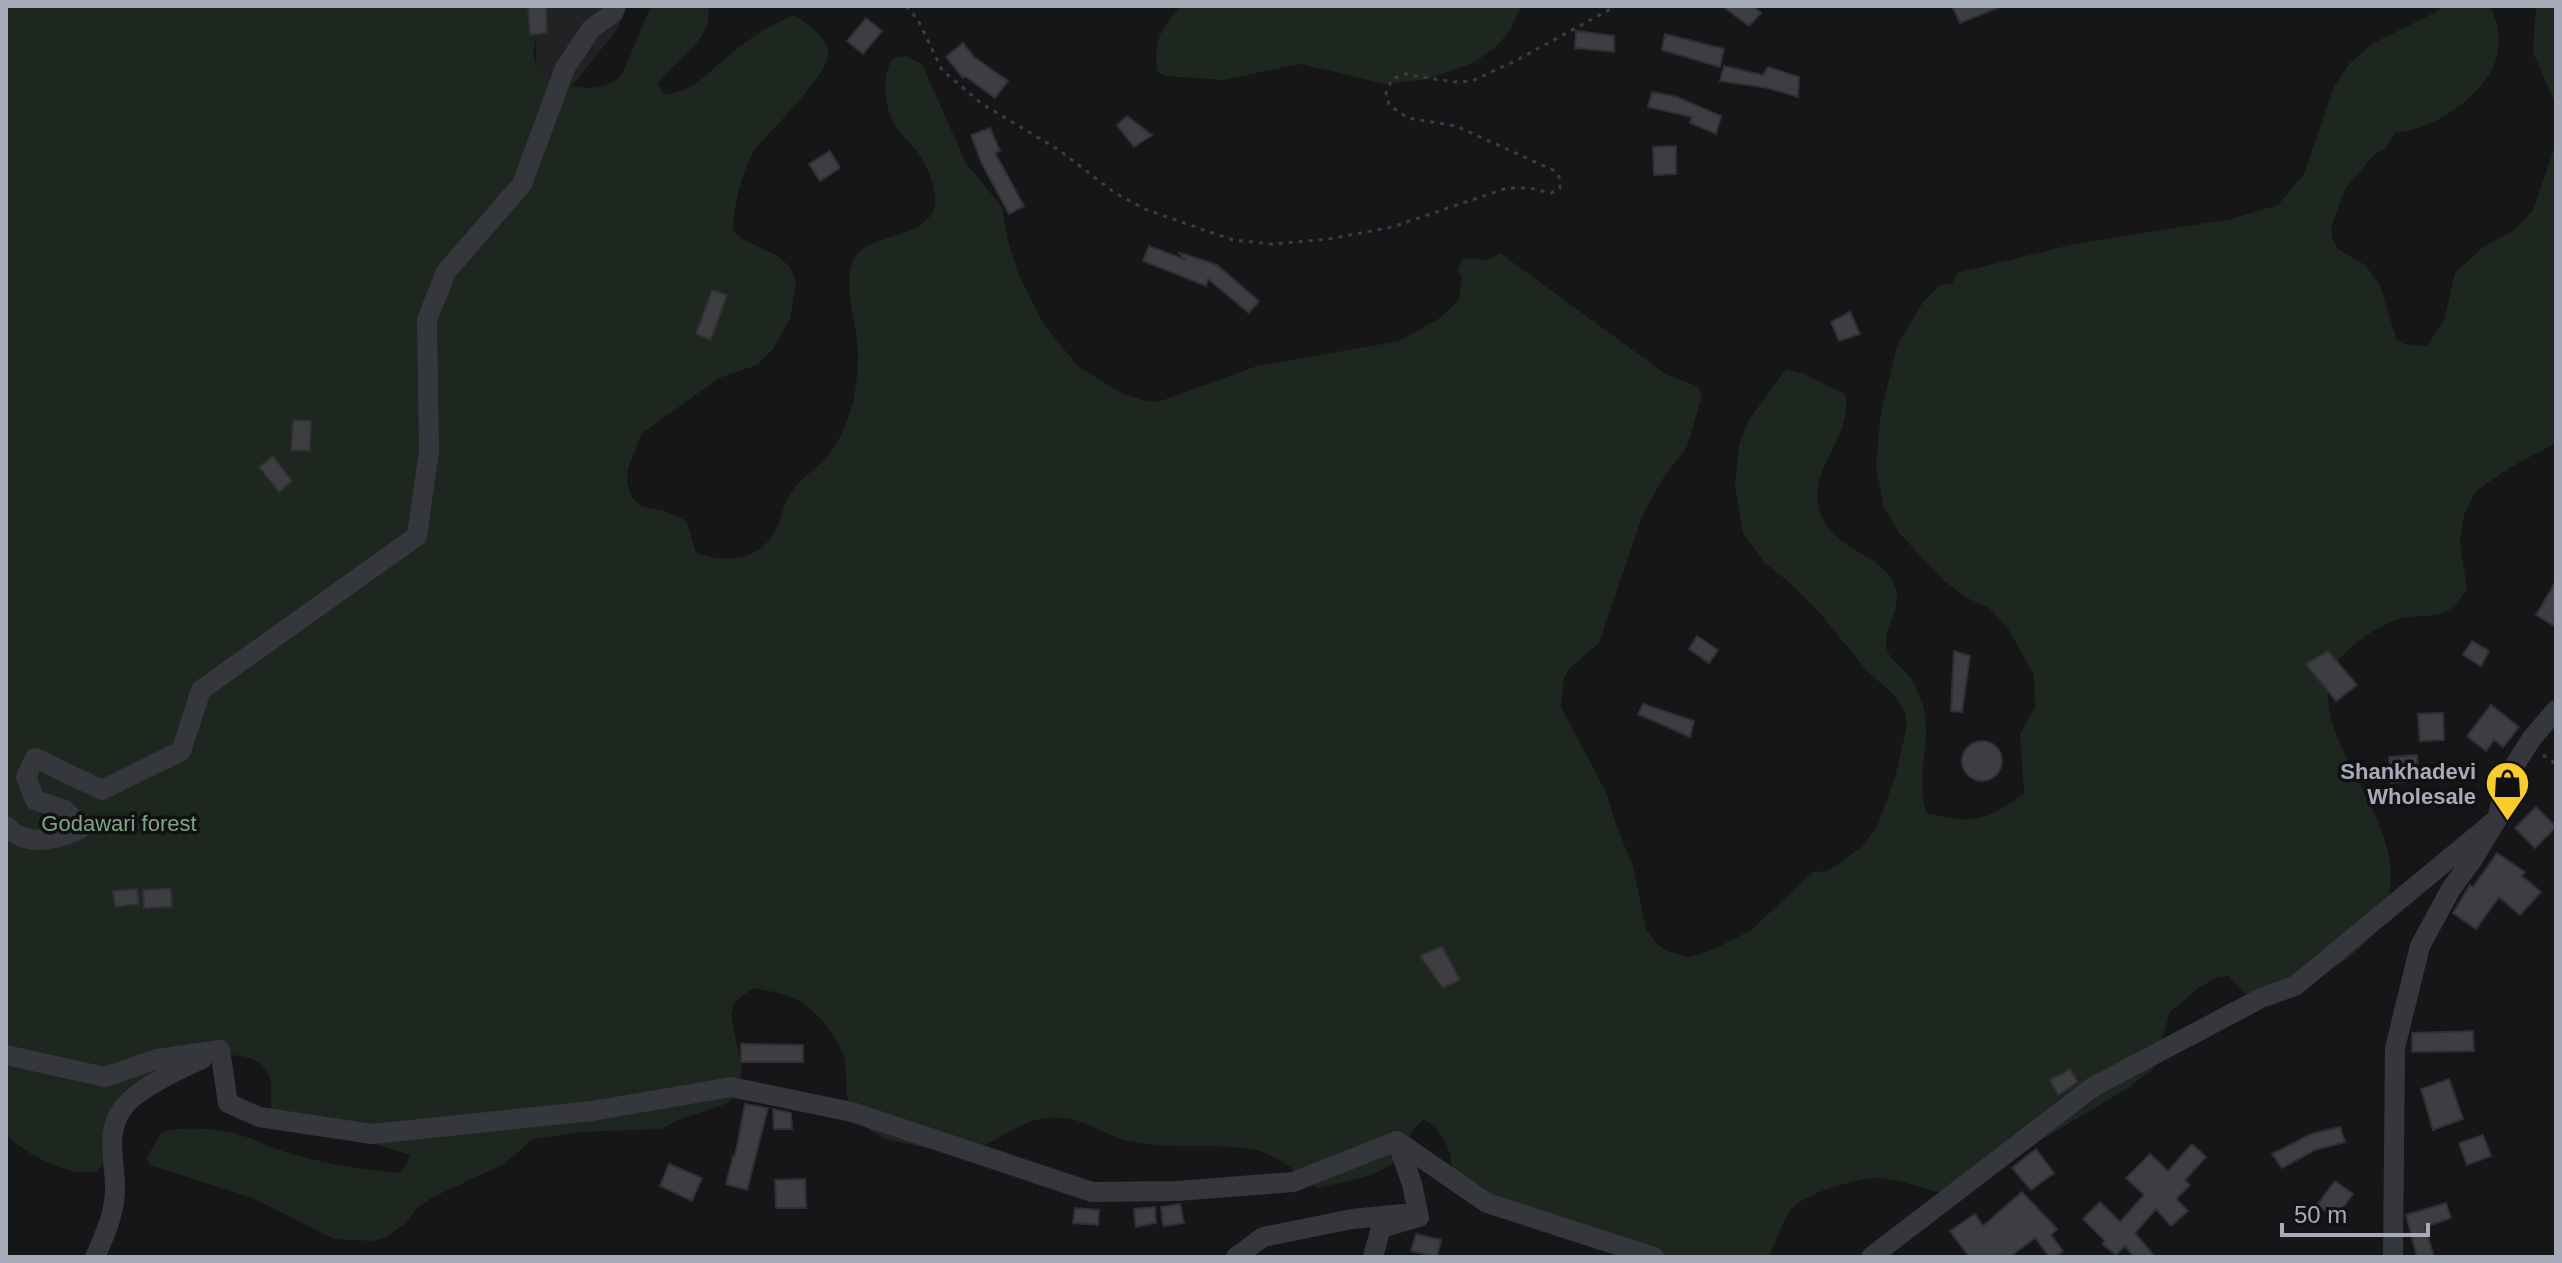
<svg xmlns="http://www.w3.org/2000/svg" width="2562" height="1263" font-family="Arial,sans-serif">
<rect width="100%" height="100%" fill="#161517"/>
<path fill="#222124" d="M549,6H625L626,9L618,28L559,103L540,90L536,61L535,11Z"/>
<path fill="#1d261f" d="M6,6H546C541,21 533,39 534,55C535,86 597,97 617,79C627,71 641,25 649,11L654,6H708C715,40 674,59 658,84L664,94C692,94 707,72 728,56C747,40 771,24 794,15C807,24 825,34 828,50C832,75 769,129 753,153C743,169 732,212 733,231L741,238L778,256L791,268L796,282L790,319L773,349L757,365L719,378L641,434L628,469L627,482L632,498L643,507L665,511L687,521L696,553C729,564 762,561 778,525C782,514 785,501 792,491C802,476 820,467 831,452C840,440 849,417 853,402C856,388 858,368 858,354C858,325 840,283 855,257C870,231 940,240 935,195C933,181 925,161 916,150C910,142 901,135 896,127C884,107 880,77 893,58L906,56L922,64L966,163L1002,207L1008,240L1018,273L1044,325L1078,366L1119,392L1142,400L1158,402L1257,366L1399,341L1440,318L1459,300L1462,277L1457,269L1464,258L1488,260L1500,253L1667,375L1697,386L1702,396L1687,447L1662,480L1643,514L1599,643L1569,669L1564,678L1561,707L1606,792L1617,827L1633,866L1646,929L1657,944L1667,951L1690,957L1712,950L1750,931L1813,872L1828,871L1860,848L1877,827L1895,777L1907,726L1905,712L1893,694L1867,671L1819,612L1790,583L1765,563L1743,533L1735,485L1739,445L1748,421L1786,369L1802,373L1845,394C1854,435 1813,462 1818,503C1825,553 1887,550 1896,590C1901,609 1886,625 1886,643C1886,659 1902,666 1910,677C1915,684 1920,696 1923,705C1933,740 1914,779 1927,813C1976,825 1982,821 2024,794L2020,734L2035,707L2034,675L2007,627L1989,608L1965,597L1944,581L1899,533L1883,506L1876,465L1881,412L1897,346L1923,302L1940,285L1952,284L1957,273L2074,244L2231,219L2278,205L2304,174L2334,86L2350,63L2372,44L2434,13L2443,6H2490C2498,23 2502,41 2496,60C2486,94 2430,133 2396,132L2386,148L2374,155L2345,189L2331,228L2332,238L2338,249L2365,265L2380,285L2396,338L2404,344L2427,346L2444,320L2455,273L2483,247L2514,230L2533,210L2554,149L2556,114V443L2511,467L2476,491L2464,515L2460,542L2467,589C2461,597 2456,606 2447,611C2432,619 2415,614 2399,619C2380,624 2341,650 2333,669C2299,750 2448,843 2366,942C2350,962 2295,991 2271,1007C2252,1005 2241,989 2229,976L2218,977L2200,987L2170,1012L2153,1069L2131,1086L1952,1194C1926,1192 1900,1177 1874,1178C1853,1180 1801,1194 1789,1212C1781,1225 1776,1243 1769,1257H1642L1505,1218L1452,1168C1451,1149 1442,1129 1424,1120C1407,1131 1411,1142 1400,1156C1382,1178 1344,1181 1318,1188C1300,1175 1278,1155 1255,1150C1215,1142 1174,1150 1134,1142C1098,1135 1083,1112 1041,1119C1018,1123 997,1142 974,1149C956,1155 910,1145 890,1140C872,1135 852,1119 848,1100C844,1084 849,1067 842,1052C834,1032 817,1012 799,1001C787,993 767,991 753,988L734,1003L731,1016L742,1070L738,1094L728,1103L678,1120L661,1129L584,1132L533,1139L504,1164L431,1198L415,1210L406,1223L385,1238L373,1241L334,1239L255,1199L150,1165L147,1157L162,1132C186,1125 223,1129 247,1137C257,1140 266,1146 276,1149C314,1162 358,1169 398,1173L406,1166L410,1155L340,1133L272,1116C270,1105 272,1094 271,1083C267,1056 239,1053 218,1057L124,1091L117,1100L116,1152L95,1172C68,1177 27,1154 6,1136Z
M1181,6H1521L1511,29L1497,46L1475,62L1428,79L1386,84L1300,64L1223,80L1166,76L1157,72C1154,40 1160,29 1181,6Z
M2536,6H2556V105L2533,53Z"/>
<path fill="#3d3d42" stroke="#302f34" stroke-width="2" d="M528,6H546L547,33L530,35Z
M1722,6H1753L1761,13L1749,26Z
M1952,6H2000V7L1960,23Z
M866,18L882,31L863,54L847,41Z
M1576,31L1614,36V52L1575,48Z
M1665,34L1724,49L1720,67L1662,50Z
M963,43L974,57L1008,81L995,98L965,76L963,78L946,57Z
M1724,66L1763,75L1768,67L1799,77L1798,97L1768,88L1720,81Z
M1652,92L1677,97L1721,116L1716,134L1690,123L1692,117L1648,107Z
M1127,116L1152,135L1134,147L1117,125Z
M990,128L1000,151L995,153L1024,206L1009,214L982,164L971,135Z
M1676,146V174L1654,175L1653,147Z
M830,151L840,168L820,181L809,164Z
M1149,246L1186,260L1178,252L1217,265L1259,301L1249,313L1208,279L1206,286L1143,261Z
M712,290L727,295L711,340L696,334Z
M1850,312L1860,334L1839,341L1831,322Z
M293,420L311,421L310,451L291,450Z
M273,456L292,481L279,492L259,467Z
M2556,581V627L2536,615Z
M1697,636L1718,650L1709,663L1689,649Z
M2472,641L2489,651L2481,666L2463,655Z
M1954,651L1970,656L1962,712L1951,711Z
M2328,651L2357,685L2336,701L2306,664Z
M1643,704L1694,721L1690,737L1638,714Z
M2491,705L2519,727L2503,747L2494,740L2486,751L2467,736Z
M2443,713L2444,740L2420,741L2418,714Z
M1962 761a20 20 0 1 1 40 0a20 20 0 1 1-40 0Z
M2417,755L2419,780L2391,783L2389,757Z
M2536,807L2556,827L2535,848L2515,828Z
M2497,853L2525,872L2522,876L2541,892L2520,915L2499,897L2476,929L2453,913L2470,885L2473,887Z
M171,888L172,907L144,908L143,890Z
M137,889L139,904L115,907L113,891Z
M1442,946L1460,980L1443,988L1420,956Z
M2473,1031L2474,1051L2412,1052V1033Z
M741,1044L803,1045V1062H741Z
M2070,1069L2078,1082L2058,1095L2050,1080Z
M2449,1079L2463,1119L2433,1130L2421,1089Z
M745,1104L768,1108L747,1190L726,1184L733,1156H735Z
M773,1109L791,1113L792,1129H774Z
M2340,1127L2345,1142L2315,1150L2282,1168L2272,1154L2311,1134Z
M2483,1135L2491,1156L2467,1165L2459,1143Z
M2192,1144L2206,1157L2185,1180L2190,1185L2176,1199L2188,1211L2171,1226L2156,1209L2135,1233L2155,1257H2134L2125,1246L2116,1255L2102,1244L2105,1241L2083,1219L2100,1202L2120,1222L2144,1195L2126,1178L2150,1154L2168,1171Z
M2036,1149L2054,1173L2031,1190L2012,1168Z
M669,1164L702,1178L692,1201L660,1186Z
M805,1179L806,1208H776L775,1180Z
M2335,1181L2353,1194L2335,1218L2317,1205Z
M2022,1192L2057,1229L2051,1235L2063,1251L2055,1257H2049L2035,1238L2010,1257H1969L1950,1231L1975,1214L1983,1226Z
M2446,1203L2451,1218L2425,1227L2434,1257H2417L2406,1215Z
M1180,1204L1184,1223L1163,1226L1161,1207Z
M1155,1207L1156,1223L1136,1227L1134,1209Z
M1075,1208L1099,1210L1098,1225L1073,1223Z
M1416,1234L1441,1240L1437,1257L1411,1251Z"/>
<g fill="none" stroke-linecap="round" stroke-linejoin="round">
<path stroke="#3c3d44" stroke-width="3" stroke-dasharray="4 6" stroke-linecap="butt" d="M906,6L918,20L942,70L982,104L1059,150L1115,193L1147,210L1233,240L1272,244L1329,239L1392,227L1507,188H1530L1551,193L1560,188L1559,177L1555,171L1456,126L1408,118L1389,105L1386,93L1392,79L1405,74L1453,82L1472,81L1519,59L1616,6
M2543,755L2556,764"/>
<path stroke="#36373d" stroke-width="20" d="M6,826C26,848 59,840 82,828L65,810L35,800L26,777L35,758L102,790L181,751L201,690L417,536L429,451L427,320L446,272L522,184L565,68L591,29L613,13L616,6
M6,1055L105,1077L157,1059L220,1050L228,1103L259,1117L372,1134L592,1111L731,1087L852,1112L1092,1192L1177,1191L1293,1182L1397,1141
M1397,1141L1487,1203L1654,1257
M95,1257C104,1237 114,1215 115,1192C116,1163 104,1133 123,1108C136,1089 180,1069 202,1059
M1236,1257L1263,1237L1352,1219L1403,1214L1419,1217
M1373,1257L1381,1228L1419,1217L1412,1184L1397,1141
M1871,1257L2093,1087L2263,997L2295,986L2497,819
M2393,1257L2395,1048L2420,946L2451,889L2473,859L2497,819L2507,777L2532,738L2556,710"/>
</g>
<defs>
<symbol id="shop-pin" viewBox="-11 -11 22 30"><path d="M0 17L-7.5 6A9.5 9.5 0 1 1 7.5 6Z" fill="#f9cb2c" stroke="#111012"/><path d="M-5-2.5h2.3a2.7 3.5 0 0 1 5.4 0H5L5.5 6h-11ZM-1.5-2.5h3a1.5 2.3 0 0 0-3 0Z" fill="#111"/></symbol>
</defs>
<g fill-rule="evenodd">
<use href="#shop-pin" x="2482" y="758" width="51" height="69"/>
</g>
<g text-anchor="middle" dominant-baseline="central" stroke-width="7" stroke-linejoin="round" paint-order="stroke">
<g font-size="22" font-weight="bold" fill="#a7aab8" stroke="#111012" text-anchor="end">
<text x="2476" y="771">Shankhadevi<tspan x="2476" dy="25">Wholesale</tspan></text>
</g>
<g font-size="22" fill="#7da484" stroke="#111012">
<text x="119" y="823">Godawari forest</text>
</g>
</g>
<rect width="2562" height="1263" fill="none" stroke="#a7aab8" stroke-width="16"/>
<path d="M2282 1223v12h146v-12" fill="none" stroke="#a7aab8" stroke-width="4"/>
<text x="2294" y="1223" font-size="24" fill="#a7aab8" stroke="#111012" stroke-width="6" paint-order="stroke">50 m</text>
</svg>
